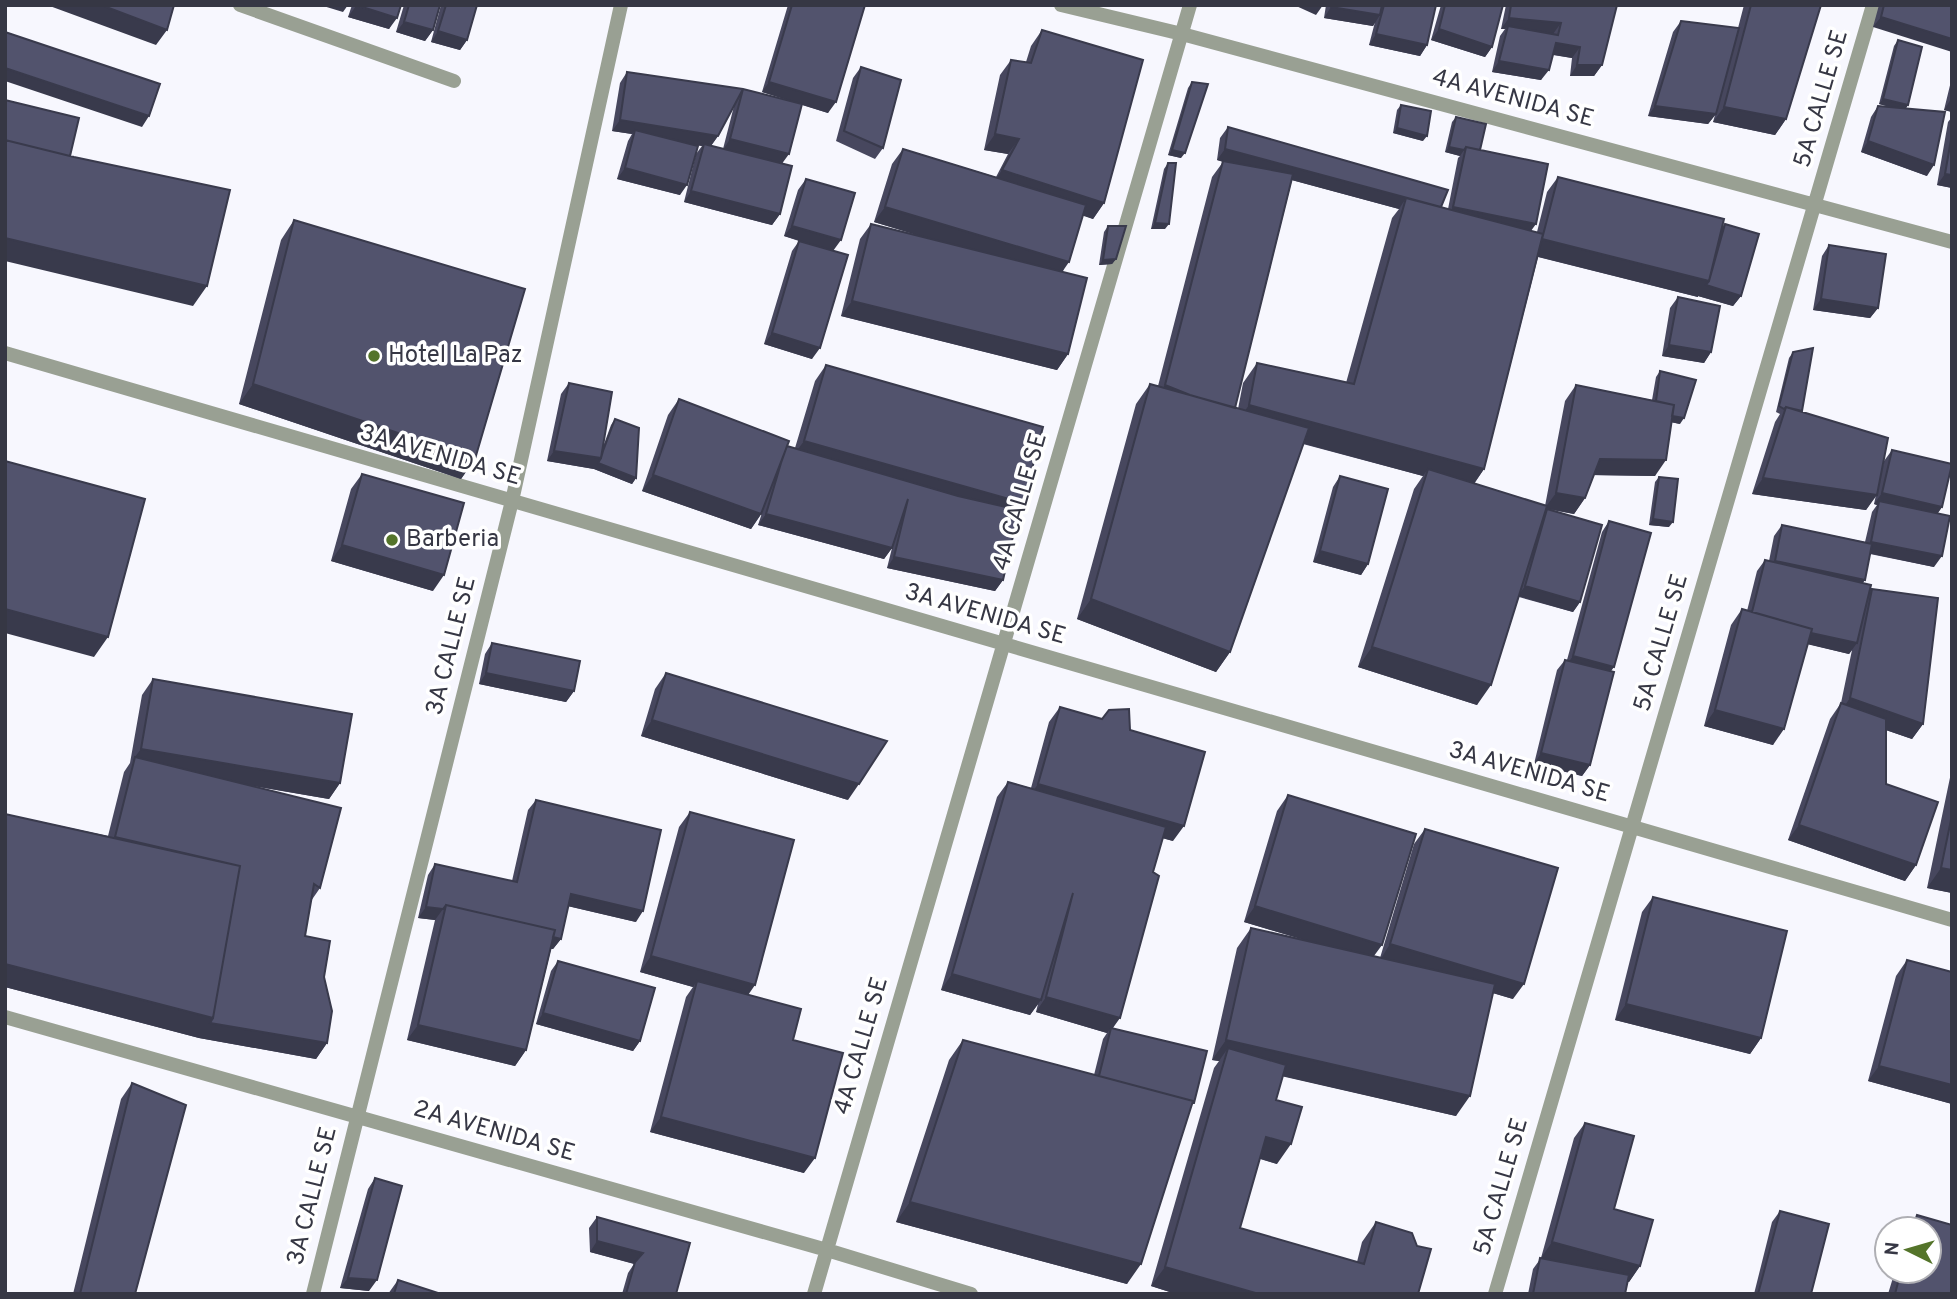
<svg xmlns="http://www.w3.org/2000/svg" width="1957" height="1299" font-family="Overpass,sans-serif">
<rect width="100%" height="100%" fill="#f7f7fe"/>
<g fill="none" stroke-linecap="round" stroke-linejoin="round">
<path stroke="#99a093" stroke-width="14" d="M240,5L454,81"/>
<path stroke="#99a093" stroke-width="14" d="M1061,5L1182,34L1952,242
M5,353L1952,920
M5,1017L827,1250L971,1294
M313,1294L512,501L621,5
M814,1294L1190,5
M1495,1294L1873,5"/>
</g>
<path fill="#47475e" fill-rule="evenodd" d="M352,5H401L389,29L348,17Z
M404,5H440L433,30L425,41L396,32Z
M441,5H477L467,40L460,50L431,42Z
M788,5H865L828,113L802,105L782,164L780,214L772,225L684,202L696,154L702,146L685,143L680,195L617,179L628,141L632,134L612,131L620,83L627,72L791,101L762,92ZM734,106L723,149L711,146L718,136Z
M1326,5H1436L1427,45L1420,56L1369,45L1375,22L1373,26L1324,18Z
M1441,5H1503L1492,47L1485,57L1431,40Z
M1506,5H1617L1602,65L1594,76H1570L1572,58L1553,55L1541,80L1492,72L1500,36L1505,29H1501Z
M1744,5H1821L1786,119L1775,135L1713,122L1715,115L1708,124L1648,116L1673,32L1681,21L1738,28Z
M1879,5H1952L1873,27Z
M1042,30L1104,203L1093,219L1083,215L1063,271L1068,354L1057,370L841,316L860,239L871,224L914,234L874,222L892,164L903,149L996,177L1008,154L984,150L1000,75L1011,60L1026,62L1031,46Z
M1898,40L1908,105L1906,108L1927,176L1861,152L1871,117L1878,106L1891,107L1879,104L1894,46Z
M861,67L883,148L875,159L836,141L853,78Z
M1952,77V112L1944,110Z
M1192,82L1181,158L1168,155L1188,88Z
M1401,105L1423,141L1393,133L1397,110Z
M1456,117L1480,150L1531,231L1537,232L1547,192L1558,177L1722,228L1725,224L1741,296L1733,306L1698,296V297L1538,257L1484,469L1474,484L1545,506L1565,401L1576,385L1652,400L1656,377L1660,371L1680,424L1671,422L1655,476L1594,475L1585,498L1574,514L1546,509L1545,512L1547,509L1580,602L1573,612L1519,597L1477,705L1358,667L1414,489L1423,476L1303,444L1230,652L1216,672L1077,619L1136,404L1150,384L1158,386L1212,177L1223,162L1217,160L1220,138L1228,127L1448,209L1458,158L1460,156L1445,152L1452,122ZM1292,180L1399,209L1392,218L1346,383L1257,363L1243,383L1238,409L1235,408Z
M1952,117V188L1937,185L1948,122Z
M1168,163L1165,229H1151L1164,169Z
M806,179L833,251L812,359L764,344L792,251L799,241L784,236L798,190Z
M294,220L475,459L461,479L239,404L281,240Z
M1108,226L1116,259L1112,264L1099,265L1104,232Z
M1829,245L1878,308L1870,318L1813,310L1822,256Z
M1678,297L1711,352L1704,363L1662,356L1670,308Z
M1793,352L1802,411L1878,489L1884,461L1892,450L1942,507L1938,513L1934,567L1870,554L1865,580L1862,583L1869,593L1872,589L1923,724L1912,739L1886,730V784L1916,865L1905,881L1788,840L1830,719L1841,703L1852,650L1849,654L1808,644L1773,745L1704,726L1731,625L1742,609L1747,611L1757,571L1765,560L1769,561L1774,536L1782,525L1865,542L1872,512L1877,505L1874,504L1876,495L1866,510L1752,494L1775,422L1780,414L1776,412L1789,358Z
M826,365L1023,503L1018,510L1003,580L995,591L887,568L892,548L884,559L758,525L762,513L751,529L642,491L668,415L679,399L787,446L795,448L815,381Z
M569,383L604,444L611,425L615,419L636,478L632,484L594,469L547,461L561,394Z
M362,474L433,591L331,561L351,489Z
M1340,476L1368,564L1361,575L1313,562L1333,487Z
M1659,477L1669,527L1649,525L1655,482Z
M1609,521L1611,671L1590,765L1582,776L1534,764L1557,670L1565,660H1567L1602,532Z
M492,643L574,691L566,702L479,684L485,654Z
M666,673L848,800L641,736L655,689Z
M153,679L340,783L329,799L247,785L320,888L311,901L305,936L324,977L327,1043L316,1059L199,1038L5,987V814L108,836L124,772L130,763L142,695Z
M1060,707L1130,730L1173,841L1162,838L1113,1028L1191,1108L1127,1284L896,1222L949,1060L963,1040L1094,1075L1103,1039L1107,1033L1036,1012L1038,1004L1030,1015L941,990L997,797L1008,782L1031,788L1049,722Z
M1952,768V893L1927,888Z
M1288,795L1374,956L1380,958L1414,844L1425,829L1513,999L1493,993L1456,1116L1283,1076L1276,1100L1277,1164L1260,1159L1240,1228L1357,1262L1362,1242L1376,1222L1418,1294H1176L1151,1286L1214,1068L1219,1061L1212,1060L1237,948L1251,928L1305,940L1244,922L1277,811Z
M536,800L636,922L568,906L561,939L553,949H551L526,1050L515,1066L407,1040L435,920L418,918L428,875L435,864L512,881L528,810Z
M690,812L748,995L793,1040L804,1173L650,1132L686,997L693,987L640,972L679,827Z
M1653,897L1761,1038L1750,1054L1615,1020L1642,912Z
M1907,960L1952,972V1104L1868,1081L1896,976Z
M558,961L640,1041L633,1051L536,1024L551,971Z
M132,1083L135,1294H73L121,1099Z
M1585,1123L1614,1209L1640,1266L1629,1282H1627L1625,1294H1528L1533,1269L1541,1258L1574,1138Z
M375,1178L369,1291L340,1288L368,1189Z
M1780,1211L1811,1294H1754L1772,1222Z
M1917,1215L1952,1225V1294H1888L1895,1271H1929V1229H1907Z
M597,1217L676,1294H622L628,1273L634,1264L590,1252L589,1228Z
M398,1280L441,1294H388Z"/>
<path fill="#393a4c" d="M47,5H101L167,30L156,45Z
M320,5H348L343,12Z
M1294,5H1323L1316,15Z
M356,6L397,18L389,29L348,17Z
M1331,7L1380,15L1373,26L1324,18Z
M1881,17L1952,39V52L1873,27Z
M1509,18L1561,23L1553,34L1508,26L1505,29H1501Z
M404,22L433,30L425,41L396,32Z
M1439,29L1492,47L1485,57L1431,40Z
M438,31L467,40L460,50L431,42Z
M1376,34L1427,45L1420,56L1369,45Z
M1556,43L1580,47L1572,58L1549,54Z
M1499,61L1549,70L1541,80L1492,72Z
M1577,65H1602L1594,76H1570Z
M5,68L149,116L142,127L5,81Z
M769,82L836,102L828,113L762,92Z
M1883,99L1908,105L1904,111L1879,104Z
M1951,99L1952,112L1944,110Z
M1655,106L1716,114L1708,124L1648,116Z
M1724,107L1786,119L1775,135L1713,122Z
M620,120L718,136L710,147L704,144L702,146L634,135L635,130L632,134L612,131Z
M1397,128L1427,136L1423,141L1393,133Z
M995,134L1019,139L1008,154L984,150Z
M730,139L789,154L781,165L723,150Z
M1868,141L1934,165L1927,176L1861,152Z
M1449,147L1464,150L1460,156L1445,152Z
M1225,149L1441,207L1406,198L1399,209L1217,160Z
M1172,150L1185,153L1181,158L1168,155Z
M625,168L687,185L680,195L617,179Z
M1002,170L1104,203L1093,219L991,186Z
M1945,174L1952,175V188L1937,185Z
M691,191L780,214L772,225L684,202Z
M885,207L1069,262L1058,278L874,222Z
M1453,207L1536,224L1528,235L1446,218Z
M1155,223L1169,224L1165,229H1151Z
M792,226L841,240L833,251L784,236Z
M5,238L207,286L193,306L5,261Z
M1542,239L1709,281L1741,296L1733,306L1698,296V297L1531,255Z
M1116,259L1112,264L1099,265L1103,260Z
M1821,299L1878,308L1870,318L1813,310Z
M852,301L1068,354L1057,370L841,316Z
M772,333L820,348L812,359L764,344Z
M1669,345L1711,352L1704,363L1662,356Z
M253,384L475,459L461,479L239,404Z
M1165,385L1233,412L1154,401Z
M1249,405L1484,469L1470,489L1428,469L1423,476L1235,425Z
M1654,412L1684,418L1680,424L1650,418Z
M804,441L1023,503L1012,518L793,456Z
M554,451L601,458L636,478L632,484L594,469L547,461Z
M1600,459L1666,460L1655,476L1589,475Z
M653,475L761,514L751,529L642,491Z
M1763,478L1877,495L1866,510L1752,494Z
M1556,493L1585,498L1574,514L1545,508Z
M1882,493L1942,507L1934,518L1879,501L1877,505L1874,504Z
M766,514L892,548L884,559L758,525Z
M1653,519L1673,522L1669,527L1649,525Z
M1871,542L1942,556L1934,567L1863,552Z
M342,545L444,575L433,591L331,561Z
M1320,551L1368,564L1361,575L1313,562Z
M894,557L1003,580L995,591L887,568Z
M1775,561L1865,580L1857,590L1767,571Z
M1525,586L1580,602L1573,612L1518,596Z
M1091,599L1230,652L1216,672L1077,619Z
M5,609L108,637L94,657L5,633Z
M1751,618L1857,643L1849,654L1743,629Z
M1372,647L1491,685L1477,705L1358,667Z
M1573,656L1614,667L1606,678L1565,667Z
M486,673L574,691L566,702L479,684Z
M1850,698L1923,724L1912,739L1839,714Z
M1715,710L1784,729L1773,745L1704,726Z
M652,720L859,784L848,800L641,736Z
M141,749L340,783L329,799L133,765L134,758Z
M1541,753L1590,765L1582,776L1534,764Z
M1038,784L1184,826L1173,841L1027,800Z
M1799,825L1916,865L1905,881L1788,840Z
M1941,868L1952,870V893L1927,888Z
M571,894L643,911L636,922L563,905Z
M1255,906L1382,945L1371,960L1244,922Z
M426,907L443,909L435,920L418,918Z
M445,910L561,939L553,949L442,922Z
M1390,944L1524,984L1513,999L1380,960Z
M651,956L755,985L744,1001L697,981L693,987L640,972Z
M5,964L213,1018L327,1043L316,1059L199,1038L5,987Z
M952,974L1041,1000L1030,1015L941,990Z
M1046,997L1120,1018L1110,1032L1111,1028L1107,1033L1036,1012Z
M1626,1004L1761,1038L1750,1054L1615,1020Z
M543,1013L640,1041L633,1051L536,1024Z
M418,1025L526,1050L515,1066L407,1040Z
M1226,1040L1470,1096L1456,1116L1224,1063L1228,1048L1219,1061L1212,1060Z
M1879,1066L1952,1085V1104L1868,1081Z
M661,1117L815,1158L804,1173L650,1132Z
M1266,1137L1291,1144L1277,1164L1252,1156Z
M910,1202L1141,1264L1127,1284L896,1222Z
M597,1241L643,1253L635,1264L590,1252Z
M1552,1242L1640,1266L1629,1282L1541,1258Z
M1165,1267L1259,1294H1176L1151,1286Z
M348,1278L377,1280L369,1291L340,1288Z"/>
<path fill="#52536d" stroke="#393a4c" stroke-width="2" d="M101,5H174L167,30Z
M356,5H401L397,18Z
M409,5H440L433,30L404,22Z
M446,5H477L467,40L438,31Z
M792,5H865L836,102L769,82Z
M1331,5H1382L1380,15L1331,7Z
M1384,5H1436L1427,45L1376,34Z
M1445,5H1503L1492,47L1439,29Z
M1511,5H1617L1602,65H1577L1580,47L1556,43L1549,70L1499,61L1508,26L1558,35L1561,23L1509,18Z
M1751,5H1821L1786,119L1724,107Z
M1884,5H1952V39L1881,17Z
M1681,21L1739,28L1716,114L1655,106Z
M1042,30L1143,60L1104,203L1002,170L1019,139L995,134L1011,60L1031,63Z
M5,32L160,84L149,116L5,68Z
M1898,40L1922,47L1908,105L1883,99Z
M861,67L901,80L883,148L844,131Z
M627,72L743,89L802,104L789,154L730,139L743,89L718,136L620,120Z
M1192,82L1208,84L1185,153L1172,150Z
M5,100L79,118L70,156L5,140Z
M1401,105L1431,111L1427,136L1397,128Z
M1878,106L1945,112L1934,165L1868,141Z
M1456,117L1486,124L1480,150L1466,147L1464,150L1449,147Z
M1228,127L1448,190L1441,207L1225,149Z
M635,130L698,146L687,185L625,168Z
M1952,134V175L1945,174Z
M5,140L74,157L230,190L207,286L5,238Z
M704,144L792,166L780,214L691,191Z
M1466,147L1548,164L1536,224L1453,207Z
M903,149L1086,205L1069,262L885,207Z
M1223,161L1293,174L1235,408L1190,395L1165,385Z
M1168,163H1176L1169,224L1155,223Z
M1558,177L1724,219L1709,281L1542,239Z
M806,179L855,193L841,240L792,226Z
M1406,198L1543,234L1484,469L1249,405L1257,363L1354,384Z
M294,220L525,289L475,459L253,384Z
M871,224L1087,278L1068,354L852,301Z
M1725,224L1759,234L1741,296L1706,285L1709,281Z
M1108,226H1126L1116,259L1103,260Z
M799,241L848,255L820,348L772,333Z
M1829,245L1886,254L1878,308L1821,299Z
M1678,297L1720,306L1711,352L1669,345Z
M1813,348L1802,411L1786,407L1784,409L1779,406L1793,352Z
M826,365L1043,427L1023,503L804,441Z
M1660,371L1696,380L1684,418L1672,416L1674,405L1656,401Z
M569,383L612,392L601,458L554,451Z
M1150,384L1309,428L1230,652L1091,599Z
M1576,385L1674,405L1666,460L1600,459L1585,498L1556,493Z
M679,399L789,441L761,514L653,475Z
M1786,407L1888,438L1877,495L1763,478Z
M615,419L639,428L636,478L598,463L601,458L603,451Z
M787,446L958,496L1019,510L1003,580L894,557L908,499L892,548L766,514L781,463Z
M1892,450L1952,464L1942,507L1882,493Z
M5,461L145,499L108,637L5,609Z
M1428,469L1547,506L1491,685L1372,647Z
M362,474L464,503L444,575L342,545Z
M1340,476L1388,489L1368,564L1320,551Z
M1659,477L1678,479L1673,522L1653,519Z
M1879,501L1950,516L1942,556L1871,542Z
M1547,509L1602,525L1580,602L1525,586Z
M1609,521L1651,533L1614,667L1573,656Z
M1782,525L1872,544L1865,580L1775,561Z
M1765,560L1871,585L1857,643L1811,633L1812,629L1752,612Z
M1872,589L1938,598L1923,724L1850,698Z
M1742,609L1812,629L1784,729L1715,710Z
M492,643L580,661L574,691L486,673Z
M1565,660L1614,672L1590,765L1541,753Z
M666,673L887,741L859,784L652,720Z
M153,679L352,714L340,783L141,749Z
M1841,703L1886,719V784L1938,802L1916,865L1799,825Z
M1060,707L1102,719L1109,710L1129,709L1130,730L1205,752L1184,826L1038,784Z
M135,757L341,808L320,888L314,884L305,936L330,941L324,977L332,1011L327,1043L210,1023L213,1018L240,866L115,837Z
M1008,782L1166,827L1153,872L1159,876L1120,1018L1046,997L1073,893L1041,1000L952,974Z
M1288,795L1416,834L1382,945L1255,906Z
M536,800L661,830L643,911L571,894L561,939L553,937L555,930L446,905L443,909L426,907L435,864L517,882Z
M690,812L794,840L755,985L651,956Z
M5,814L240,866L213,1018L5,964Z
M1952,815V870L1941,868Z
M1425,829L1558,868L1524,984L1390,944Z
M1653,897L1787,931L1761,1038L1626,1004Z
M446,905L555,930L526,1050L418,1025Z
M1251,928L1495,984L1470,1096L1226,1040Z
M1907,960L1952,972V1085L1879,1066Z
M558,961L655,988L640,1041L543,1013Z
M697,981L801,1009L793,1040L843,1053L815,1158L661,1117Z
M1111,1028L1207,1051L1194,1103H1193V1101L1099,1076Z
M963,1040L1193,1101L1141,1264L910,1202Z
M1228,1048L1286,1065L1276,1100L1302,1107L1291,1144L1266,1137L1240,1228L1364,1264L1376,1222L1412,1233L1417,1246L1431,1249L1418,1294H1259L1165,1267Z
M132,1083L186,1105L135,1294H80Z
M1585,1123L1634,1136L1614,1209L1653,1220L1640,1266L1552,1242Z
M375,1178L402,1186L377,1280L348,1278Z
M1780,1211L1829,1224L1811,1294H1758Z
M1917,1215L1952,1225V1294H1895L1901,1271H1929V1229H1913Z
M597,1217L690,1243L676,1294H626L635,1262L643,1253L597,1241Z
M1540,1258L1629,1275L1625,1294H1533Z
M398,1280L441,1294H394Z"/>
<g fill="#54742a" stroke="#fff" stroke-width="2.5">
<circle cx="374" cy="356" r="7"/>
<circle cx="392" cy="540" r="7"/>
</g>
<g text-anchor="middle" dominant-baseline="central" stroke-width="7" stroke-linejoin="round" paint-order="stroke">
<g font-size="24" fill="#363744" stroke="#fff">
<text transform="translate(1513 99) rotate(15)">4A AVENIDA SE</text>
<text transform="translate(1822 99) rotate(-74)">5A CALLE SE</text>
<text transform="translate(440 456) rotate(16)">3A AVENIDA SE</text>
<text transform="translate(1021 502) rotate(-74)">4A CALLE SE</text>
<text transform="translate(985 615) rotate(16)">3A AVENIDA SE</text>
<text transform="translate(1662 643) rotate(-74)">5A CALLE SE</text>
<text transform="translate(452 646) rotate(-76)">3A CALLE SE</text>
<text transform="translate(1529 773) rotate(16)">3A AVENIDA SE</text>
<text transform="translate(862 1046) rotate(-74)">4A CALLE SE</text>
<text transform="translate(494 1132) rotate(16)">2A AVENIDA SE</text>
<text transform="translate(1502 1187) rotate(-74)">5A CALLE SE</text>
<text transform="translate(313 1196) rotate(-76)">3A CALLE SE</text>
</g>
<g font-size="24" fill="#363744" stroke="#fff" text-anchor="start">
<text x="388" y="356">Hotel La Paz</text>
<text x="406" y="540">Barberia</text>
</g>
</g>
<rect width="1957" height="1299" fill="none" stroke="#363744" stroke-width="14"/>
<g transform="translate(1908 1250) rotate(275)"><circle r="33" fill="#ffffff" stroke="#afafb4" stroke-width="2"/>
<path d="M0-5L12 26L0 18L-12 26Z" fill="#54742a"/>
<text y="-10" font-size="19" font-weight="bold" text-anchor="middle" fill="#363744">N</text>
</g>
</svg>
